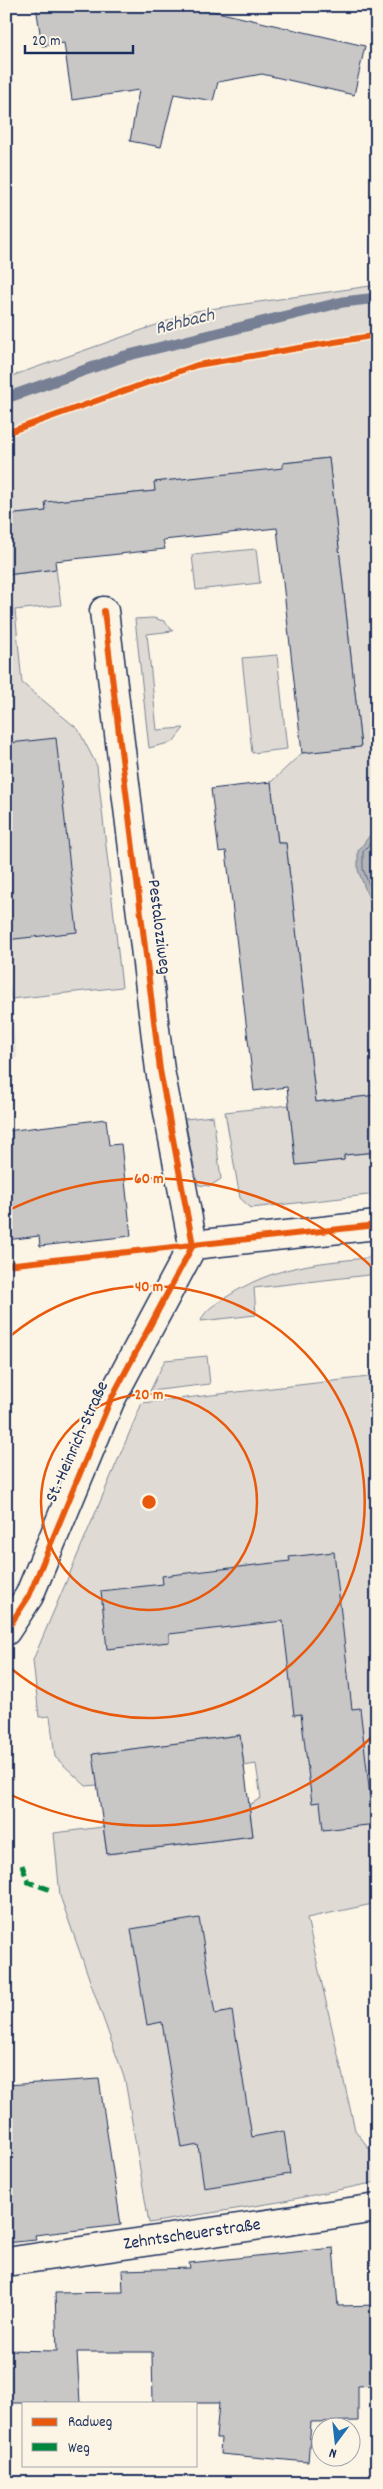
<svg xmlns="http://www.w3.org/2000/svg" width="383" height="2489" font-family="Dekko,sans-serif">
<rect width="100%" height="100%" fill="#fcf5e5"/>
<filter id="ink" filterUnits="userSpaceOnUse"><feTurbulence type="fractalNoise" baseFrequency=".02" numOctaves="2"/><feDisplacementMap in="SourceGraphic" scale="10" xChannelSelector="R" yChannelSelector="G"/><feConvolveMatrix kernelMatrix="1 2 1 2 8 2 1 2 1" color-interpolation-filters="sRGB"/></filter>
<g filter="url(#ink)">
<path fill="#ece7dc" d="M6,962L17,1058L6,1059Z"/>
<path fill="#dfdbd4" stroke="#7d8599" d="M377,285V1095L316,1102L286,843H278L271,782L302,753L361,746L329,458L283,463L284,475L203,477L155,482V491L46,502V511L6,515V378L196,311Z
M256,549L260,583L196,590L192,555Z
M56,569L61,605L15,610L22,683L78,729L97,766L122,987L11,999L6,962V575Z
M153,618L164,621L173,631L147,634L157,730L184,728L173,742L149,748L135,619Z
M277,655L287,749L252,753L242,658Z
M289,1105L296,1165L344,1160V1155L377,1152V1194L251,1208L240,1198L225,1112Z
M213,1116L221,1179L210,1186L199,1185L197,1182L185,1119Z
M377,1257V1274L254,1288L256,1315L201,1321C204,1310 216,1304 225,1298C276,1264 319,1263 377,1257Z
M207,1356L210,1384L150,1391L165,1360Z
M377,1376V1903L307,1918L355,2130L377,2159V2182L279,2202L149,2223L125,2080L60,1896L54,1833L103,1827L107,1854L253,1836L249,1805L261,1798L256,1764L244,1766L240,1735L94,1754L98,1785L86,1786L55,1757L50,1716L39,1717L33,1660L142,1403Z"/>
<path fill="#b2b4b8" stroke="#767f94" d="M377,826V920L358,870V851Z"/>
<g fill="none" stroke-linecap="round" stroke-linejoin="round">
<path stroke="#576482" stroke-width="1" d="M377,834L363,852V869L377,906"/>
<path stroke="#767f94" stroke-width="11" d="M6,398L125,356L343,302L377,298"/>
</g>
<path fill="#c8c7c6" stroke="#1b2f5e" d="M36,6H191L365,46L354,95L262,74L218,82L213,101L174,94L161,147L130,141L139,90L72,100L64,43L42,46Z
M329,458L361,747L302,753L277,528L163,540L165,549L55,561L56,569L6,575V515L46,511L45,502L155,491L154,482L283,468V463Z
M56,738L77,932L6,940V757L12,756L10,743Z
M271,782L278,843H286L316,1102L377,1095V1152L344,1155V1160L296,1165L287,1087L254,1091L226,851L219,852L211,789Z
M106,1119L109,1145L121,1144L131,1236L40,1246L39,1236L6,1240V1131Z
M334,1552L352,1709L360,1708L370,1796H377V1824L323,1830L320,1802L312,1803L301,1714L294,1715L283,1621L169,1634V1642L107,1649L101,1591L163,1584L162,1576L290,1561L289,1557Z
M240,1735L253,1836L107,1854L93,1754Z
M199,1918L215,2014L232,2011L252,2137L284,2131L290,2174L204,2188L198,2145L182,2148L162,2022L147,2025L131,1929Z
M99,2079L121,2225L35,2235L36,2240L6,2243V2085Z
M333,2248L338,2306L377,2305L375,2385L358,2386V2421L311,2422L308,2462L220,2454L221,2438H216L219,2403H153L152,2352H77L80,2403H6V2350L57,2351L55,2293L123,2292L122,2270L190,2268L189,2263Z"/>
<g fill="none" stroke-linecap="round" stroke-linejoin="round">
<defs>
<g id="minor">
<path d="M104,611L160,1070L193,1245"/>
<path d="M6,1631L29,1596L110,1401L193,1245L377,1225"/>
<path id="s1" d="M6,2262L377,2208"/>
</g>
</defs>
<use href="#minor" stroke="#1b2f5e" stroke-width="31"/>
<use href="#minor" stroke="#fcf5e5" stroke-width="28"/>
<path stroke="#00873e" stroke-width="5" stroke-dasharray="10 5" stroke-linecap="butt" d="M22,1865L28,1882L51,1890"/>
<defs>
<path id="cycleway" d="M6,433L197,365L377,335
M6,1265L193,1245L160,1070L104,611
M6,1631L29,1596L110,1401L193,1245L377,1225"/>
</defs>
<use href="#cycleway" stroke="#fcf5e5" stroke-width="9"/>
<use href="#cycleway" stroke="#e8590c" stroke-width="6"/>
</g>
</g>
<g fill="none" stroke="#e8590c" stroke-width="2.5">
<circle cx="149" cy="1502" r="108"/>
<path d="M7 1339A216 216 0 1 1 7 1665"/>
<path d="M376 1733A324 324 0 0 1 7 1793M7 1211A324 324 0 0 1 376 1271"/>
</g>
<g text-anchor="middle" dominant-baseline="central" stroke-width="4" stroke-linejoin="round" paint-order="stroke">
<g font-size="18" fill="#1b2f5e" stroke="#fcf5e5">
<text transform="translate(158 927) rotate(83)">Pestalozziweg</text>
<text transform="translate(78 1442) rotate(-66)">St.-Heinrich-Straße</text>
<text stroke="none"><textPath href="#s1" startOffset="188">Zehntscheuerstraße</textPath></text>
</g>
<g font-size="19" font-style="italic" fill="#485779" stroke="#fcf5e5">
<text transform="translate(185 323) rotate(-14)">Rehbach</text>
</g>
</g>
<circle cx="149" cy="1502" r="8" fill="#e8590c" stroke="#fcf5e5" stroke-width="2.5"/>
<g font-size="15" text-anchor="middle" font-weight="bold" fill="#e8590c" stroke="#fcf5e5" stroke-width="4" stroke-linejoin="round" paint-order="stroke">
<text x="149" y="1183">60 m</text>
<text x="149" y="1291">40 m</text>
<text x="149" y="1399">20 m</text>
</g>
<rect width="383" height="2489" fill="none" stroke="#fcf5e5" stroke-width="25"/>
<rect x="12" y="12" width="358" height="2464" fill="none" stroke="#1b2f5e" stroke-width="2" filter="url(#ink)"/>
<rect x="22" y="2402" width="175" height="65" fill="#fcf5e5" stroke="#a2a6af"/>
<rect x="32" y="2418" width="25" height="8" fill="#e8590c" stroke="#a2a6af"/>
<text x="68" y="2426" font-size="15" fill="#1b2f5e">Radweg</text>
<rect x="32" y="2443" width="25" height="8" fill="#00873e" stroke="#a2a6af"/>
<text x="68" y="2452" font-size="15" fill="#1b2f5e">Weg</text>
<g transform="translate(336 2442) rotate(195)"><circle r="24" fill="#fcf5e5" stroke="#a2a6af"/>
<path d="M0-4L9 19L0 12L-9 19Z" fill="#1f6fb2"/>
<text y="-8" font-size="14" font-weight="bold" text-anchor="middle" fill="#1b2f5e">N</text>
</g>
<path d="M25 45v8h108v-8" fill="none" stroke="#1b2f5e" stroke-width="2.5"/>
<text x="32" y="45" font-size="15" fill="#1b2f5e" stroke="#fcf5e5" stroke-width="4" paint-order="stroke">20 m</text>
</svg>
